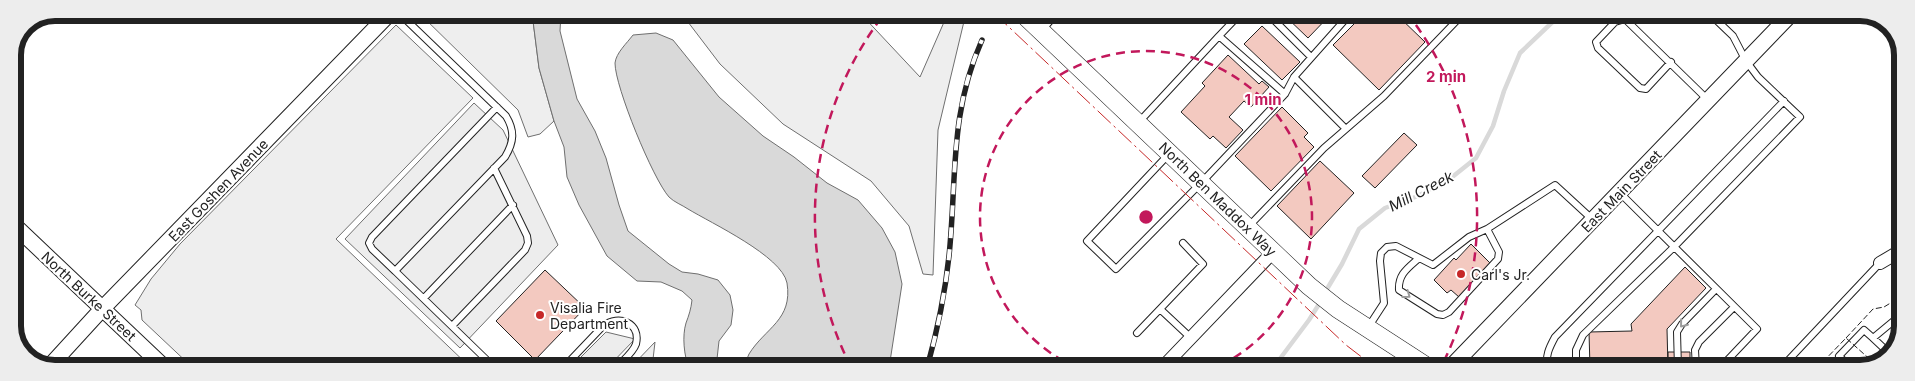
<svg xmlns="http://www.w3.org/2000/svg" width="1915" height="381" font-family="Inter,sans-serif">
<rect width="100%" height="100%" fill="#fff"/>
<path fill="#eee" stroke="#6f6f6f" d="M419,13H532L539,68L554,121L540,134L528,137L518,110Z
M670,13H860L920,77L948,13H966L938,130L933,275L923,274L909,226L871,181L783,124L720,64L688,22Z
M396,25L473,98L336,239L471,368H193L142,320L141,310L135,305L151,279L180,244Z
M655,342L652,368H630Z"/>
<path fill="#ededed" stroke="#6f6f6f" d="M474,103L503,130L558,245L460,348L345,239Z
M606,332L635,339L607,368H570Z"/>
<path fill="#d9d9d9" stroke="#6f6f6f" d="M532,13H561L560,31L577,99L595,131L606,158L619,205L628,231L669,264L682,272L698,274L718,280L730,295L733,310L731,325L719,341L716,368H689C684,356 682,336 686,323C689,315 691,309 692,300L682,291L661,282L637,281L607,256L579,205L567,177L564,147L554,121L539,68Z
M656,33L673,40L719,97L763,136L794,157L827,183L858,200L882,228L895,252L902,284L889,368H744C746,363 747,358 749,354C765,328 793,320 787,283C782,256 711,223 688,209C682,205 674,202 669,197C653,179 615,87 615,63C616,53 627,43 633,35Z"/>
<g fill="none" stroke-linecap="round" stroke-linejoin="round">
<path stroke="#d9d9d9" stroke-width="4.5" d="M1324,294L1342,264L1359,229L1385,208L1418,196L1451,178L1476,158L1493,126L1504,91L1520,53L1562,13
M1273,368L1309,320L1321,301"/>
</g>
<path fill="#f3c9c0" stroke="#222" d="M1285,13H1332L1308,38L1283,14Z
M1365,13H1395L1425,42L1379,90L1333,45Z
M1262,26L1300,62L1282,80L1244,44Z
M1228,55L1259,84L1262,81L1269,87L1251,107L1244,101L1229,117L1243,130L1226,148L1213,136L1210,139L1181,112L1205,86L1202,83Z
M1282,107L1308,133L1304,137L1314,147L1271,191L1235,156Z
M1404,133L1417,145L1375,188L1362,176Z
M1320,161L1354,193L1311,239L1277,206Z
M1471,244L1491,264L1459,297L1451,290L1447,293L1434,280L1454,258L1456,260Z
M1685,267L1706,288L1667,329L1668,368H1590L1589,332L1632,331L1631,324Z
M545,270L585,308L535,360L496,321Z
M1668,352H1690V368H1668Z"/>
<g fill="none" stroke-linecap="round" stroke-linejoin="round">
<defs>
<path id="service" d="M399,13L506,116C515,131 514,142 505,157L395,271L495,368
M1267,13L1311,57
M1042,30L1057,13
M1219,36L1241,13
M1671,62L1646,89L1640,88L1598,48L1596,42L1615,22L1625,19L1708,100
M1294,77L1346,129
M1139,122L1219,36L1285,94
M1169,154L1087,241L1116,269L1201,183L1285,94L1294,77L1351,13
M1620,193L1757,329L1720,368
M1248,227L1324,148L1384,96L1464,13
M1183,243L1203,264L1160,309L1191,338
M1419,258C1408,268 1398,274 1399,290L1437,314L1443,315L1449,312L1498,259L1499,252L1487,229
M395,271L372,249L369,243L372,237L497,107
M424,298L513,205
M452,326L525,250L528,243L527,236L494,168
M1369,326L1384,303L1380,261L1381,253L1387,247L1396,246L1433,265L1469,237L1487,229L1555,185L1592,219
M1137,333L1160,309
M1873,338L1890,354
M563,368L603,326C619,314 641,323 636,344C633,353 622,361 616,368
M1318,368L1323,366L1327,368
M1548,368C1545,356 1549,348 1555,337L1784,101
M1576,368V350L1583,335L1675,246L1800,117L1758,77L1746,61L1733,36L1709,13
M1678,368L1677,332L1682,324L1716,289
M1696,368L1695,350L1699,342L1734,307
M1781,368L1880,263
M1848,368L1850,367L1839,356L1864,330L1873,338L1902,314"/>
<path id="minor" d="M1880,263L1902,250
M1162,368L1273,252"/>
<path id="tertiary" d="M13,224L165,368
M48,368L102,309L390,13
M1450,368L1792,13"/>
<path id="secondary" d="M1022,13L1309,286L1338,309L1429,368"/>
</defs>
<use href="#service" stroke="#222" stroke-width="8"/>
<use href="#minor" stroke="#222" stroke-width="14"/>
<use href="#tertiary" stroke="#222" stroke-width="17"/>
<use href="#secondary" stroke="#222" stroke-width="19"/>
<use href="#service" stroke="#fff" stroke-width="6"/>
<use href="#minor" stroke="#fff" stroke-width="12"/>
<use href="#tertiary" stroke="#fff" stroke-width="15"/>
<use href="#secondary" stroke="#fff" stroke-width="18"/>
<defs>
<path id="rail" d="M927,368C937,332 945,294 949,256C957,179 949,114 982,40"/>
</defs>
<use href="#rail" stroke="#222" stroke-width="5.5"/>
<use href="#rail" stroke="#fff" stroke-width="4" stroke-dasharray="11" stroke-linecap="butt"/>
<path stroke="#222" stroke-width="1" stroke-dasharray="6 2.5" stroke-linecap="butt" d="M1846,338L1873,309L1884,307L1902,296
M1817,368L1846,338L1874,363"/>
<path stroke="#c62828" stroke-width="1" stroke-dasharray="18 4 2.5 4" stroke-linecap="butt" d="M994,13L1346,345L1376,368"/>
</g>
<defs><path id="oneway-chevron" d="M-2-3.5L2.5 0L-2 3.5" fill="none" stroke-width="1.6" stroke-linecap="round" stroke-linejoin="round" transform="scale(1.25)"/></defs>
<g stroke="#9c9c9c">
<use href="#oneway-chevron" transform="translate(1407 295) rotate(36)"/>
<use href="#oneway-chevron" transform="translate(1683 324) rotate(129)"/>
</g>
<g fill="none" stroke="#c2185b" stroke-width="2.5" stroke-dasharray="9 6">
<path d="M1077 368A166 166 0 1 1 1215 368"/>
<path d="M851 367A331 331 0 0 1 885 13M1407 13A331 331 0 0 1 1441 367"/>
</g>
<g fill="#c62828" stroke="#fff" stroke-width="2">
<circle cx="1461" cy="274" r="5"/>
<circle cx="540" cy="315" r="5"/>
</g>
<g text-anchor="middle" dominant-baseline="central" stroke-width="4" stroke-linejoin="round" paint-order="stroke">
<g font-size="14" fill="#222" stroke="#fff">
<text transform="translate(218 190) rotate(-46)">East Goshen Avenue</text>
<text transform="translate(1621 191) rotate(-46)">East Main Street</text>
<text transform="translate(1218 199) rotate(44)">North Ben Maddox Way</text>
<text transform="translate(89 296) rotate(43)">North Burke Street</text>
</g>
<g font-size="14" fill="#222" stroke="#fff" text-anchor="start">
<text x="1471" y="274">Carl's Jr.</text>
<text x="550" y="307">Visalia Fire<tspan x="550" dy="16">Department</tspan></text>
</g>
<g font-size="15" font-style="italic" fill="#222" stroke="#fff">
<text transform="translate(1421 191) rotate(-27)">Mill Creek</text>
</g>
</g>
<path d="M0 0H1915V381H0ZM55 21H1860A34 34 0 0 1 1894 55V326A34 34 0 0 1 1860 360H55A34 34 0 0 1 21 326V55A34 34 0 0 1 55 21Z" fill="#ededed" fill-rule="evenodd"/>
<path fill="none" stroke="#222" stroke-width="6" d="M55 21H1860A34 34 0 0 1 1894 55V326A34 34 0 0 1 1860 360H55A34 34 0 0 1 21 326V55A34 34 0 0 1 55 21Z"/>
<circle cx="1146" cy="217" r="8" fill="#c2185b" stroke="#fff" stroke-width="2.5"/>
<g font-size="15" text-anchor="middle" font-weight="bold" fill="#c2185b" stroke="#fff" stroke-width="4" stroke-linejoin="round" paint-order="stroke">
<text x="1446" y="82">2 min</text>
<text x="1263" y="105">1 min</text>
</g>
</svg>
